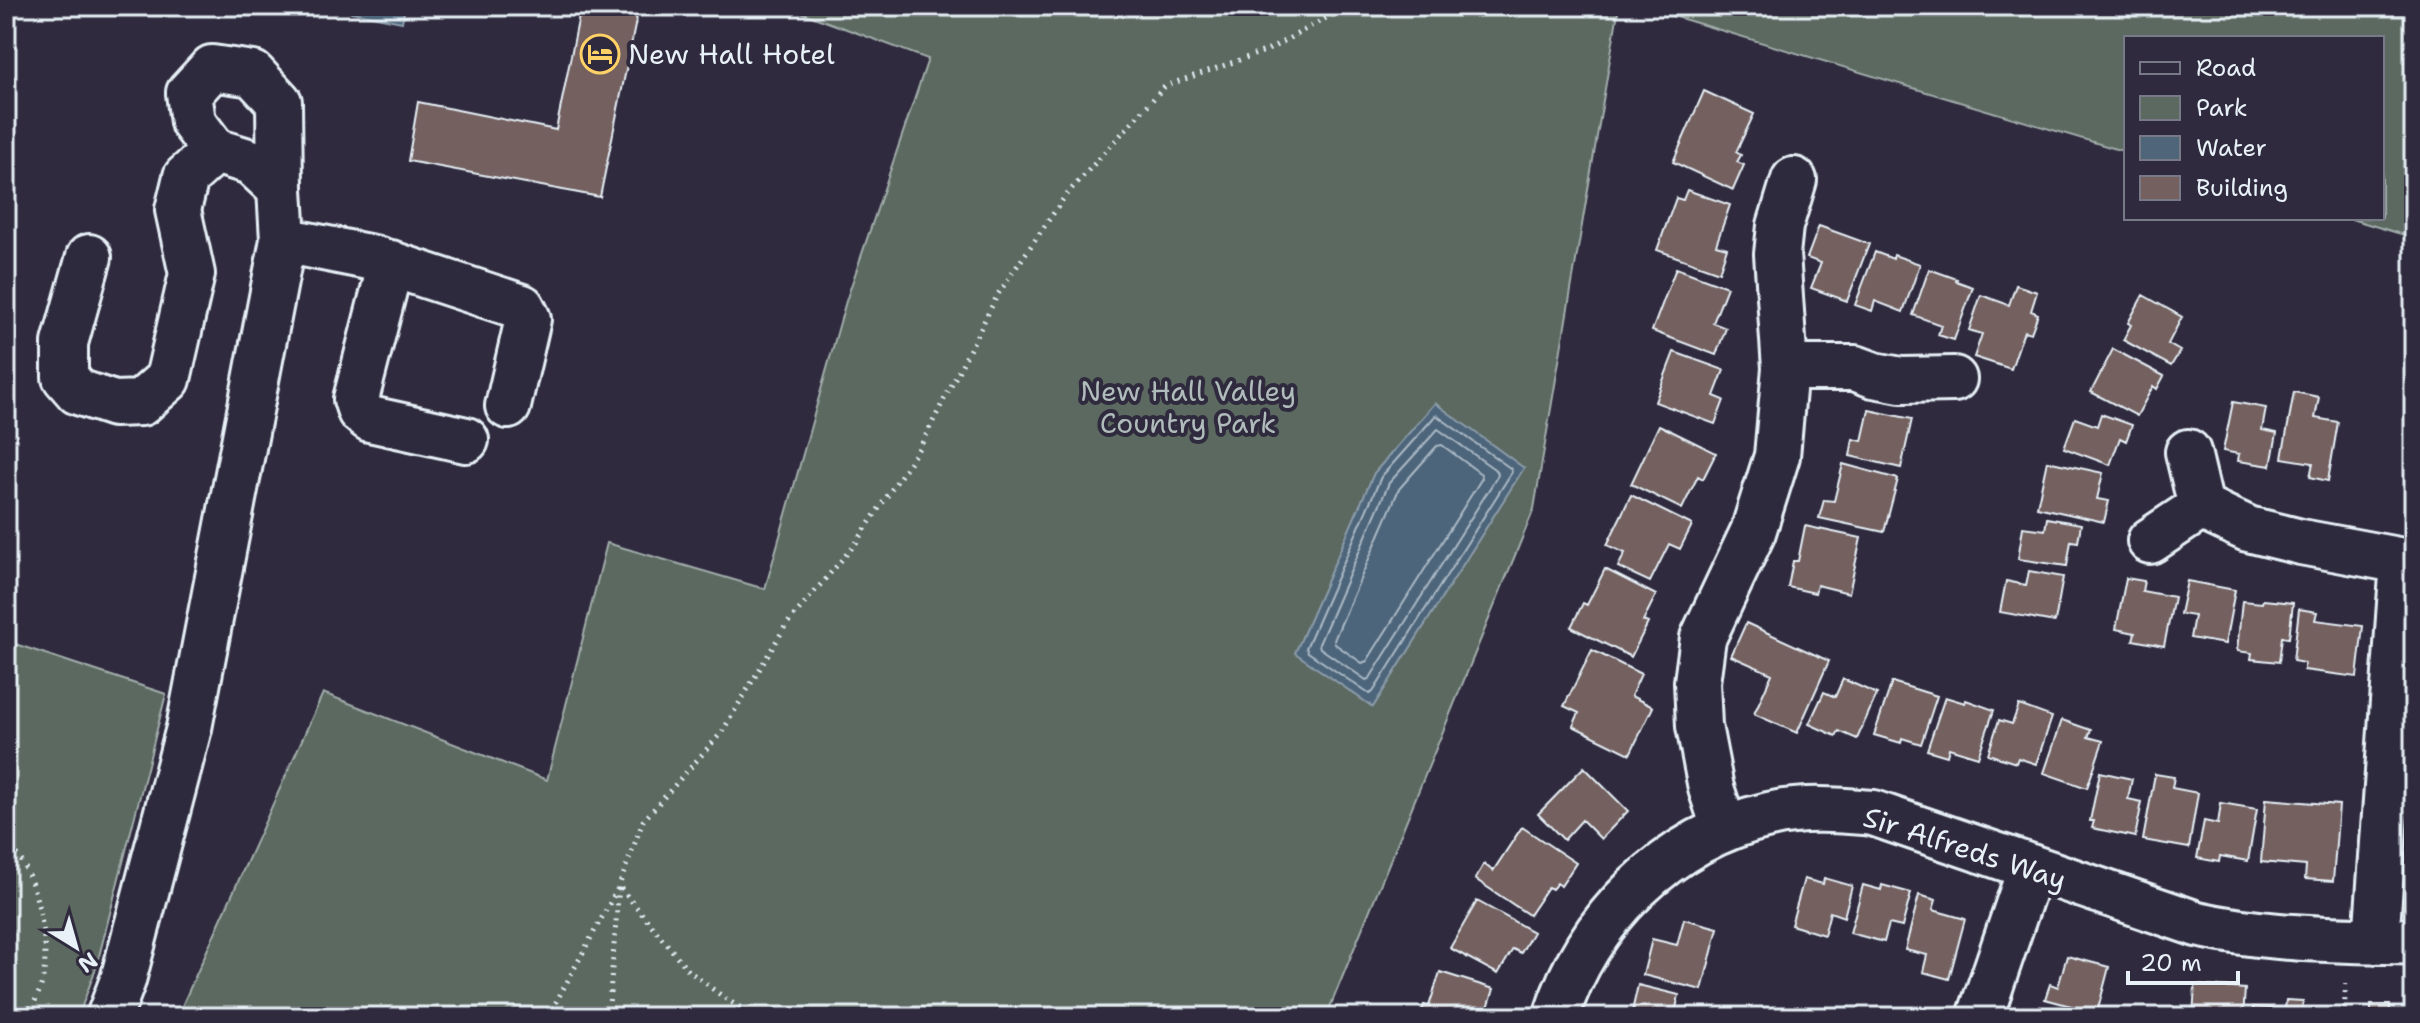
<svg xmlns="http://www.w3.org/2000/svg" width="2420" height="1023" font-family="'Shantell Sans',sans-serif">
<rect width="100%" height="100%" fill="#2f2a3d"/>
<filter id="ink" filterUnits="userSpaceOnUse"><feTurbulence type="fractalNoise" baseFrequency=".0125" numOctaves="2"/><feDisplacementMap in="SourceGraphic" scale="16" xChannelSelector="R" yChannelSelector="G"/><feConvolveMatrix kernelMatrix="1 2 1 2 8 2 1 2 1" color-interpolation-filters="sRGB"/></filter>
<g filter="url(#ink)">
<path fill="#5b6960" stroke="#a2adac" stroke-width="2" d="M784,6H1619L1534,509L1326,1017H177L323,693L547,780L607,543L765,589L846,301L928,59Z
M1640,6H2414V238L2348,218H2382V38H2126V152Z
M6,641L166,694L96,968L78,1017H6Z"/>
<path fill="#4e657a" stroke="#8c9dac" stroke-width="2" d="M321,6H405L402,22Z
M1435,403L1524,468L1373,707L1295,653L1374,473Z"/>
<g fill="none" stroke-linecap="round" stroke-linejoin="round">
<path stroke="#aab9c6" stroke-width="2" d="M1436,415L1510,468L1512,472L1373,692L1369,694L1308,652L1306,648L1381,477Z
M1438,429L1497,471L1498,475L1370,678L1366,680L1320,648L1319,644L1389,483Z
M1442,445L1481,474L1482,478L1367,661L1362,663L1335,644L1334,640L1399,489L1437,446Z"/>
</g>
<path fill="#73605f" stroke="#e8f1f8" stroke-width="2" d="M581,6H639L600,197L408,161L418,102L556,130Z
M1704,91L1754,114L1736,152L1741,155L1737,162L1744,165L1733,190L1673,162Z
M1687,190L1730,205L1716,245L1727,248L1719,272L1657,250L1676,198L1683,200Z
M1819,226L1869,244L1847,301L1811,288L1821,263L1807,258Z
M1875,252L1893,259L1894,255L1920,264L1903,312L1875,301L1872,311L1855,305Z
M1676,268L1727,287L1713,323L1726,328L1716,355L1652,331Z
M1929,269L1957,279L1956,281L1973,287L1954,340L1938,335L1941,325L1913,315Z
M2016,285L2037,292L2031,311L2038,314L2031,333L2024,331L2011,369L1974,357L1982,334L1969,330L1981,295L2009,305Z
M2143,295L2182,317L2168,344L2180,351L2171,366L2123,340L2131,325L2128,323Z
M2113,349L2164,376L2157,389L2153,386L2137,416L2091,392Z
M1674,352L1724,370L1714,396L1724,400L1715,424L1655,402Z
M2294,392L2319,397L2315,418L2338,422L2328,481L2310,477L2313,463L2282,458Z
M2233,402L2266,408L2262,430L2277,433L2271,466L2238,461L2239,454L2223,451Z
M1869,410L1912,419L1901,468L1850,456L1853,439L1862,441Z
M2101,414L2132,425L2126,441L2120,438L2110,465L2064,448L2075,418L2097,426Z
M1659,425L1716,453L1703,479L1698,476L1682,509L1631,484Z
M2047,461L2103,473L2097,499L2109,501L2104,522L2037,507Z
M1843,464L1898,479L1884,532L1819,518L1824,500L1834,501Z
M1631,495L1692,525L1680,549L1669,544L1650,582L1618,567L1625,553L1607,545Z
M2047,518L2081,524L2078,542L2071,541L2067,566L2018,559L2023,527L2045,530Z
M1805,526L1861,538L1849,593L1817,585L1815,593L1788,587L1793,561H1798Z
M1605,569L1656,595L1643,621L1648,623L1631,657L1571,627L1583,603L1587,605Z
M2029,571L2063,577L2055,622L2000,612L2006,581L2026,585Z
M2126,578L2144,581L2142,591L2174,597L2164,646L2133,640L2135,633L2116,629Z
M2187,581L2235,590L2225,644L2190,638L2194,616L2180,614Z
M2263,600L2293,603L2289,638L2282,637L2279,662L2251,659L2252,653L2237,651L2242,601L2262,603Z
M2299,609L2317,612L2315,620L2363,626L2357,677L2304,670V663L2293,661Z
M1746,623L1829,661L1797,733L1754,714L1772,674L1731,656Z
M1592,650L1641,674L1631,696L1653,707L1630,754L1573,726L1579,713L1564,706Z
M1843,679L1877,694L1857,739L1839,731L1836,736L1809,724L1824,692L1835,697Z
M1892,682L1937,696L1921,744L1902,738L1901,743L1874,735Z
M1945,697L1965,703L1966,700L1994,710L1978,757L1949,748L1947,756L1927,750Z
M2019,705L2052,717L2036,764L2018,758L2016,763L1988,754L1999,720L2012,724Z
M2062,720L2091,730L2088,737L2103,741L2087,788L2044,773Z
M1584,767L1628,811L1601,839L1582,820L1564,840L1538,814Z
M2100,772L2132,779L2128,799L2142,802L2135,837L2092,828L2094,821H2090Z
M2155,774L2174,777L2172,788L2198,793L2189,848L2143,840Z
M2266,799L2339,805L2333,881L2305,879L2306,866L2261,862Z
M2221,803L2257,809L2248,861L2220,856L2219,862L2197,858L2204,821L2218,824Z
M1522,827L1576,863L1561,886L1557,883L1552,889L1548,887L1529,915L1475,879L1484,864L1493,871Z
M1824,878L1852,886L1844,917L1830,912L1824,935L1791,925L1804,879L1823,884Z
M1863,885L1881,890L1882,885L1911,893L1902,927L1889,924L1884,942L1850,933Z
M1919,895L1936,900L1933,910L1965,919L1949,979L1923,972L1927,955L1905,950Z
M1477,901L1533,932L1521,953L1513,949L1498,974L1450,948Z
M1684,919L1718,928L1702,990L1643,975L1652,939L1677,945Z
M2067,956L2109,967L2097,1013L2045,999L2050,984L2058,987Z
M1440,972L1494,989L1485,1017H1420L1424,1005L1429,1006Z
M1638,985L1679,995L1674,1017H1619L1620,1013L1631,1016Z
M2195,985L2245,989L2243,1017H2193Z
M2286,1000L2303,1001L2302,1017H2252L2253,1007L2285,1009Z
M2371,1005H2390V1017H2403H2371Z"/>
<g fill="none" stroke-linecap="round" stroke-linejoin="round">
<defs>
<path id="minor" d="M215,151L193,122L189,93L212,68L253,74L279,102L280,189
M283,240L373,258L522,307L528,319L508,406
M89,257L65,343V377L78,392L114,404L141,403L168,379L192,274L178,210L186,177L215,151L251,162L280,189L283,240L189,728L123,980L109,1017
M391,263L356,399L360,411L370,419L466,440
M1785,368H1855L1874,375L1901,380L1954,379
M2188,452L2201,507L2248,529L2301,542L2403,561H2414
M2150,541L2201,507
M1724,827L1711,788L1699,726L1697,682L1703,638L1753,532L1777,456L1785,368L1777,254L1780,226L1794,180
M2376,941L2403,561
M1556,1017C1587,919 1668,838 1769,815C1803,807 1838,810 1873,813L2197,924C2268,940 2341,939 2414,942
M1980,1017L2031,867"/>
</defs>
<use href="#minor" stroke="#e8f1f8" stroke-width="50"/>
<path stroke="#e8f1f8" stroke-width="5" stroke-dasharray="2 6" stroke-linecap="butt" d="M6,842C34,863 49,938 44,971C42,989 35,1003 25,1017
M548,1017L619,886L689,971L726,999L756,1017
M608,1017L619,886L643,821L722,732L786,625L856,543L921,445L998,294L1066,195L1165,86L1268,50L1348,6
M2344,1017L2346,978"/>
<use href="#minor" stroke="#2f2a3d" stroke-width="44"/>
</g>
</g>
<defs>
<symbol id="hotel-ring" viewBox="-11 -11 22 22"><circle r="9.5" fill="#2f2a3d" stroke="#ffd166" stroke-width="1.5"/><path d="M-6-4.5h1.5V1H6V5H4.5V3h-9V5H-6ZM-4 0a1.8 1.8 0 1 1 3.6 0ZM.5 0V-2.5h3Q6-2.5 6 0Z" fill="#ffd166"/></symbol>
</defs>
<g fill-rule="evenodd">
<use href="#hotel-ring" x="578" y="32" width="44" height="44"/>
</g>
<g text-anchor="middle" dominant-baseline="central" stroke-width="8" stroke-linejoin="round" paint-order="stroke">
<g font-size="28" fill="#e8f1f8" stroke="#2f2a3d" text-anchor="start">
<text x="628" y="54">New Hall Hotel</text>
</g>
<g font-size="28" fill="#b0bbbb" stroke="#2f2a3d">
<text x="1188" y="391">New Hall Valley<tspan x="1188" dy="32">Country Park</tspan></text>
</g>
<g font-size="28" fill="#e8f1f8" stroke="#2f2a3d">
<text transform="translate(1965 848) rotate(18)">Sir Alfreds Way</text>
</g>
</g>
<rect width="2420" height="1023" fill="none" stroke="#2f2a3d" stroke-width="32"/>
<rect x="16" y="16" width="2388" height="991" fill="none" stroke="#e8f1f8" stroke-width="3" filter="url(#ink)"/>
<rect x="2124" y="36" width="260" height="184" fill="#2f2a3d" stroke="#797a88" stroke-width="2"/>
<rect x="2140" y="62" width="40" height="12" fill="#2f2a3d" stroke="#797a88" stroke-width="2"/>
<text x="2196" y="76" font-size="24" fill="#e8f1f8">Road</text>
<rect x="2140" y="96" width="40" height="24" fill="#5b6960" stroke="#797a88" stroke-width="2"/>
<text x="2196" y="116" font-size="24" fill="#e8f1f8">Park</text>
<rect x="2140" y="136" width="40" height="24" fill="#4e657a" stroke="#797a88" stroke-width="2"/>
<text x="2196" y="156" font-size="24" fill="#e8f1f8">Water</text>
<rect x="2140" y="176" width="40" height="24" fill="#73605f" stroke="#797a88" stroke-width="2"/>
<text x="2196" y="196" font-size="24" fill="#e8f1f8">Building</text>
<g transform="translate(76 947) rotate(143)" stroke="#2f2a3d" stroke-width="6" paint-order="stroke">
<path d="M0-6L14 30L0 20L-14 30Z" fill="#e8f1f8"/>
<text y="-12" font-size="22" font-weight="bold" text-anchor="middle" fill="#e8f1f8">N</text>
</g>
<path d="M2128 971v12h110v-12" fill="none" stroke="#e8f1f8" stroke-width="4"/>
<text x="2140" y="971" font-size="24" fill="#e8f1f8" stroke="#2f2a3d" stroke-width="6" paint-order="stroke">20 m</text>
</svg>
